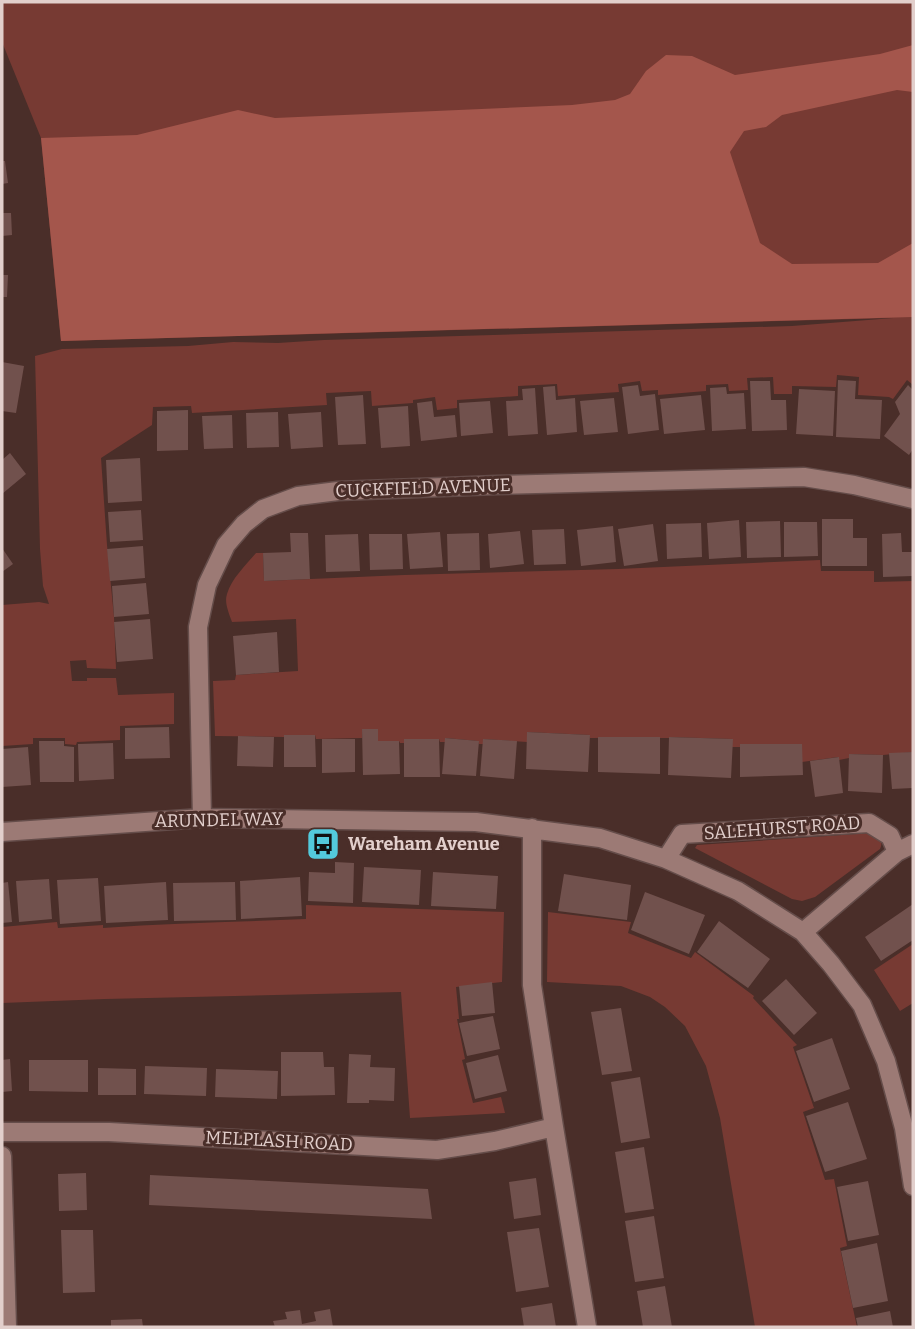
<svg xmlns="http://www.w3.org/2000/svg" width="915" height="1329" font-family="Bitter,serif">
<rect width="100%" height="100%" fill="#4a2e29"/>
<path fill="#773a33" d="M2,2H913V385L907,380L893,399L889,397L858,395L859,377L837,375L836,387L792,386V394H774L773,377L747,378L748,390L729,391L728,384L706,385V391L658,395V390L642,391L640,381L618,384L619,392L558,396L557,384L518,386V396L457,400V408L437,410L435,397L413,400V403L372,406L371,391L326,393L327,405L192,413L191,406L153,407L152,425L101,458L107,545L114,617L116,669L87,668L86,660L70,661L72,681H87V678H116L118,695L174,693V724L120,726V740L77,742L76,745L65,744V738H33V744L2,746V605L39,602L49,604L43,586L40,549L35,356L62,349L188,346L233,342L278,343L324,340L792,326L893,318L61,341L41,138L2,42Z
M256,553H263L264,581L404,575L618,569L820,560L821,571H874V582L913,581V752L883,755L850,754L849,758L839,760L838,757L802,762L740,747H732V739L670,737L669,738H660L659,737L595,738H590V735L527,732V742L484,739L483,744H479L478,741L446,738L445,742H440L439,739H404V743H400L399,741H378L377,729H362V738L316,739L315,735H284V737L215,736L213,681L235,680L236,675L298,671L296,619L232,622C229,613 224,603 227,594C231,579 246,565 256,553Z
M871,833C879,838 884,840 880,849L815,897L802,901L792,899L695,848L697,845Z
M306,905L504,912L502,982L456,987L459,1019H457L465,1059L462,1060L473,1103L501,1097L505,1113L410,1118L401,992L105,999L2,1003V927L57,922L58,928L103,925V928C171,923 238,922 306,919Z
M548,912L631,922L628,933L691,958L695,952L754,996L753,998L797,1045L793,1047L814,1108L803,1112L825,1180L834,1179L847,1246L840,1248L857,1327H755L720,1118L706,1066L685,1026L665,1007L650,997L621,986L547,982Z
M913,944V1003L900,1011L874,970Z"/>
<path fill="#a4564c" d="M913,45V92L897,90L782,115L766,127L744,131L730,152L760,243L792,264L878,263L913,243V317L61,341L41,138L137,135L238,110L275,118L572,105L615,100L630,94L646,71L666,55L692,56L735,75L880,54Z"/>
<path fill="#71514d" d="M2,161H5L8,183L2,184Z
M2,213H11L12,235L2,236Z
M2,275H8L7,297H2Z
M2,362L24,366L16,413L2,411Z
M838,380L856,381L855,399L882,400L880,439L836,437Z
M750,381H770L771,400H786L787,430L752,431Z
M638,385L640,396L655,394L659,430L628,434L622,387Z
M908,385L913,390V449L909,455L884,436L900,414L895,402Z
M555,386L556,400L575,398L577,432L547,435L543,387Z
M726,387L727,394L744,393L746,429L712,431L710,388Z
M535,388L538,434L508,436L506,401L523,400L522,389Z
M799,389L835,391L833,436L796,434Z
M363,395L366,444L338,445L335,397Z
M701,395L705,430L664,434L660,399Z
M614,398L618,432L584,435L580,401Z
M432,401L434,417L455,415L457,437L421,441L417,403Z
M490,401L493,433L461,436L459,403Z
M408,406L410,446L381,448L378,408Z
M188,410V450L157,451V411Z
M278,412L279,447L247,448L246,413Z
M321,412L323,447L291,449L288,414Z
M232,415L233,448L204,449L202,416Z
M10,453L26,474L2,494V460Z
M140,458L142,501L108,503L106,460Z
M141,510L143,540L110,542L108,512Z
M822,519H853V538H867V566H822Z
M739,520L741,557L709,559L707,523Z
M780,521L781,557L747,558L746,522Z
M784,522H817L818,556L784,557Z
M701,523L702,557L667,559L666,524Z
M653,524L658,561L624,566L618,529Z
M613,526L616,562L581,566L577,530Z
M564,529L566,564L534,565L532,530Z
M520,531L524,564L490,568L488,534Z
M440,532L443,567L410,569L407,534Z
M290,533H308L310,579L264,581L263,553L291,552Z
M479,533L480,570L448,571L447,534Z
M901,533L902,552H913V576L883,577L882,534Z
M358,534L360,571L326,572L325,535Z
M369,534H402L403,569L370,570Z
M143,546L145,578L110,581L107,549Z
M2,548L13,564L2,572Z
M146,583L149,614L114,617L112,586Z
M150,619L153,659L117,662L114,622Z
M277,632L279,672L236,675L233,636Z
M169,727L170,758L125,759V728Z
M362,729H378V741H399L400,774L363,775Z
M527,732L590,735L588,772L526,769Z
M284,735H315L316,767H284Z
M238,736L274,737L273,767L237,766Z
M598,737H660V774L598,772Z
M669,737L733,739L731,778L668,775Z
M445,738L479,741L476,776L442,774Z
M322,739H355V772L322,773Z
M404,739H439L440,777H404Z
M483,739L517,741L514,779L480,776Z
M39,741H64V746L74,747V782H40Z
M113,743L114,779L79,781L78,744Z
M740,744H802L803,775L740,777Z
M28,747L31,785L2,787V749Z
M913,752V788L892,789L889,753Z
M849,754L883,755L882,793L848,791Z
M839,757L843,793L815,797L810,761Z
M335,862L354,863L353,903L308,901L309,872L335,873Z
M364,867L421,870L419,905L362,902Z
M433,872L498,876L496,909L431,906Z
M564,874L631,885L627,920L558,911Z
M300,877L302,916L241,919L240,881Z
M98,878L101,921L60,924L57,880Z
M49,879L52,919L19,922L16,881Z
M8,882L12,922L2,923V883Z
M166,882L168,920L106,923L104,886Z
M235,882L236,920L174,921L173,883Z
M645,892L705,915L689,954L631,930Z
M913,904V940L881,961L865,937Z
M719,921L770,959L748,988L697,952Z
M786,979L817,1013L794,1035L762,1001Z
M492,982L495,1013L462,1016L459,986Z
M621,1008L632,1071L602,1075L591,1012Z
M493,1016L500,1049L467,1056L459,1023Z
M832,1038L850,1089L814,1102L796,1051Z
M281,1052H323L324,1067H334L335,1095L281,1096Z
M349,1054L371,1055L370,1067L395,1068L394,1101L369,1100V1103H347Z
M498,1055L507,1091L475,1099L466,1063Z
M10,1059L12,1091L2,1092V1060Z
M29,1060H88V1092L29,1091Z
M145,1066L207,1068L206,1096L144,1094Z
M98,1068L136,1069V1095H98Z
M216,1069L278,1071L277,1099L215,1097Z
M640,1077L650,1138L621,1143L611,1082Z
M848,1102L867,1159L825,1172L806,1116Z
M644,1147L654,1209L625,1213L615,1152Z
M86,1173L87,1210L59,1211L58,1174Z
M150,1175L428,1189L432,1219L149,1205Z
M536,1178L541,1215L514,1219L509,1182Z
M868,1181L879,1235L848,1241L837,1187Z
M654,1216L664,1278L635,1282L625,1221Z
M539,1228L549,1287L516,1292L507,1232Z
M61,1230H93L95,1292L63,1293Z
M877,1243L888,1301L853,1308L841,1251Z
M665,1286L672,1327H643L637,1291Z
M552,1303L556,1327H524L521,1308Z
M330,1309L333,1327H275L273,1321L287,1319L285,1312L300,1310L302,1324L316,1321L314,1312Z
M890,1311L893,1327H858L856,1318Z
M142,1319L143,1327H111V1320Z"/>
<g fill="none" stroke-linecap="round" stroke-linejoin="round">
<defs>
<path id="minor" d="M202,818L198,627L207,585L226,545L244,524L263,509L298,496L338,491L497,485L804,477L854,485L913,499
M532,828V985L554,1127L587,1327
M2,832L202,818L476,822L600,838L666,859L738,891L803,932L831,964L862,1005L886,1061L904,1128L913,1186
M666,859L682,834L869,823L890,836L897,852L913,844
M803,932L897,852
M2,1132H109L437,1150L495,1141L554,1127
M2,1156L7,1327"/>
</defs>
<use href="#minor" stroke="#654d4a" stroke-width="21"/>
<use href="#minor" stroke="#9c7a75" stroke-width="18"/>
</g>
<defs>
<symbol id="bus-square" viewBox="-11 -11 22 22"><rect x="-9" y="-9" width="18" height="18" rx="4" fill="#53cadc" stroke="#4a2e29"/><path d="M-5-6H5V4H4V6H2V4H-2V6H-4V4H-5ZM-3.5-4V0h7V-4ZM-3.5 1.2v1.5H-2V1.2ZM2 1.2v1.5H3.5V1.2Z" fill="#111"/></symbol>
</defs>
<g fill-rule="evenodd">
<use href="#bus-square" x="304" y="825" width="38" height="38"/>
</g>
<g text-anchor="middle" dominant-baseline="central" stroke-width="6" stroke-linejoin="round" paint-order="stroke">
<g font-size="18" fill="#e2cfcc" stroke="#4a2e29">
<text transform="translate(423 488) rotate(-2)">CUCKFIELD AVENUE</text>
<text transform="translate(219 820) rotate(-1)">ARUNDEL WAY</text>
<text transform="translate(782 828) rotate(-4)">SALEHURST ROAD</text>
<text transform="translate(279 1141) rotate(3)">MELPLASH ROAD</text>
</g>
<g font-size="18" font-weight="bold" fill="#e2cfcc" stroke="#4a2e29" text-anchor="start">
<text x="348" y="844">Wareham Avenue</text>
</g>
</g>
<rect width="915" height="1329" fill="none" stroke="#e2cfcc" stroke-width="7"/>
</svg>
